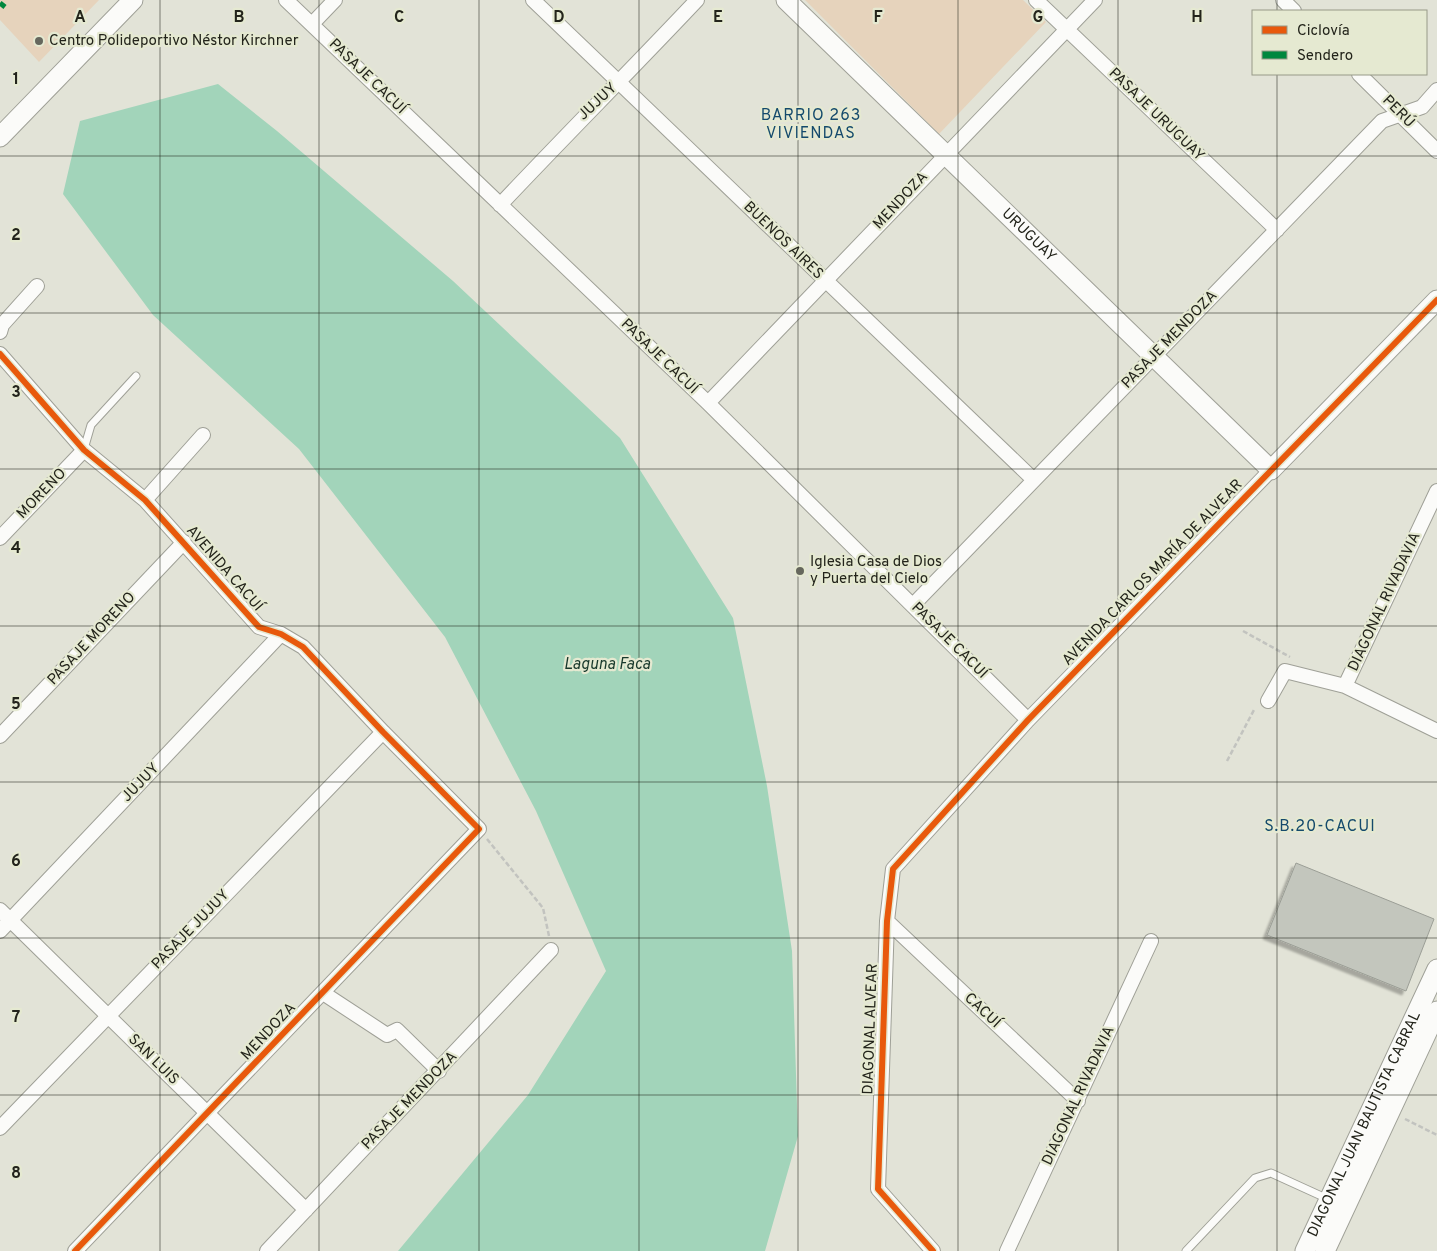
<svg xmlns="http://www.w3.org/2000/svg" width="1437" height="1251" font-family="Overpass,sans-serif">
<defs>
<filter id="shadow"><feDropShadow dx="-4" dy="4" stdDeviation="1" flood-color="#0004"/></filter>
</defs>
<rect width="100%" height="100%" fill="#e2e3d7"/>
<path fill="#e6d3bc" d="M0,0H99L39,62L0,20Z
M805,0H1023L1046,22L939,134Z"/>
<path fill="#a2d4ba" d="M218,84L277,131L453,281L620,438L733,618L767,786L792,951L798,1136L765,1251H398L528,1095L606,971L536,811L445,637L299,449L153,315L63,194L80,121Z"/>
<path fill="#c3c6bd" stroke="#9b9e96" filter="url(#shadow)" d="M1296,863L1434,919L1406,991L1267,935Z"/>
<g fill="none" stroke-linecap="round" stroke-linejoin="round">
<defs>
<path id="lane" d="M84,449L91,425L136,376
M1186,1251L1255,1178L1271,1173L1328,1199"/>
<path id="street" d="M286,0L708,403L1028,720
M533,0L1034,480
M1036,0L1277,230
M1283,0L1294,11
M312,24L335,0
M1359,74L1437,151
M500,205C565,136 632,69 697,0
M0,332L2,325L37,286
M0,354L84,450L145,500L259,627L281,634L303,647L383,732L479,829L75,1251
M708,403L1095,0
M145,500L203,435
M0,538L84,450
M913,605L1382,121L1422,107L1437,90
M1345,686L1437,491
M1268,701L1285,671L1345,686L1437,731
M0,736L184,542
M0,910L306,1210
M887,921L1078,1101
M0,931L281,634
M323,993L387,1035L397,1030L439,1071
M0,1128L383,732
M267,1251L551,950
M933,1251L878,1189L887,921L893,869L1028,720L1271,470
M1007,1251L1151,941"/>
<g id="secondary">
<path id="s1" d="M786,0L1271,470L1437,300"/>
<path d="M0,137L133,0"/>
<path id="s2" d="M1305,1251L1437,969"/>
<path d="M1325,1251L1437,1011"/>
</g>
</defs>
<use href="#lane" stroke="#9fa097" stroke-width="9"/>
<use href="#street" stroke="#9fa097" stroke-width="16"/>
<use href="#secondary" stroke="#9fa097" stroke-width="21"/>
<path stroke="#c2c3bf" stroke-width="2.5" stroke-dasharray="5 2.5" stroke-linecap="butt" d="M1243,631L1290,657
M1227,761L1255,708
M487,839L543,908L549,936
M1405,1119L1437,1135"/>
<use href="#lane" stroke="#fbfbf9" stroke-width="7"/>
<use href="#street" stroke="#fbfbf9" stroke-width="14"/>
<use href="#secondary" stroke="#fbfbf9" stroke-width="19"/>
<path stroke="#00873e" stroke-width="5" stroke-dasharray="10 5" stroke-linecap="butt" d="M0,3L5,7"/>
<defs>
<path id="cycleway" d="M0,354L84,450L145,500L259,627L281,634L303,647L383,732L479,829L75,1251
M933,1251L878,1189L887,921L893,869L1028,720L1437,300"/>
</defs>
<use href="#cycleway" stroke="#e5e9d1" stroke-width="9"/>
<use href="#cycleway" stroke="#e8590c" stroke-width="6"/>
</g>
<path fill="none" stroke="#23241b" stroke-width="1" stroke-opacity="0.55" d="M160,0V1251M319,0V1251M479,0V1251M639,0V1251M798,0V1251M958,0V1251M1118,0V1251M1277,0V11M1277,74V1251M0,156H1437M0,313H1437M0,469H1437M0,626H1437M0,782H1437M0,938H1437M0,1095H1437"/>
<g fill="#66675d" stroke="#e5e9d1" stroke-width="2">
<circle cx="39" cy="41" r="5"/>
<circle cx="800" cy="571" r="5"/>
</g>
<g text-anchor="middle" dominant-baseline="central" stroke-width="4.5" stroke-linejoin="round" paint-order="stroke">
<g font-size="15" fill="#23241b" stroke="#e5e9d1" text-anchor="start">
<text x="49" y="41">Centro Polideportivo Néstor Kirchner</text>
<text x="810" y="562">Iglesia Casa de Dios<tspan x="810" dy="17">y Puerta del Cielo</tspan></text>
</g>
<g font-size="15" fill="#23241b" stroke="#e5e9d1">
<text transform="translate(367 77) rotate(44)">PASAJE CACUÍ</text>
<text transform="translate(598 102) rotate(-43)">JUJUY</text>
<text transform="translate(1398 112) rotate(45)">PERÚ</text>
<text transform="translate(1156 115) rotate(44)">PASAJE URUGUAY</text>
<text transform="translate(901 201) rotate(-47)">MENDOZA</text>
<text stroke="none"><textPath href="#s1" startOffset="338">URUGUAY</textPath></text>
<text transform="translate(783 241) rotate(44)">BUENOS AIRES</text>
<text transform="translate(1170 340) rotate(-46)">PASAJE MENDOZA</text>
<text transform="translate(659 357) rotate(44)">PASAJE CACUÍ</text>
<text transform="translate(42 494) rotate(-46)">MORENO</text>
<text transform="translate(224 569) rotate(49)">AVENIDA CACUÍ</text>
<text transform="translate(1153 573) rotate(-46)">AVENIDA CARLOS MARÍA DE ALVEAR</text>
<text transform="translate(1385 602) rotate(-65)">DIAGONAL RIVADAVIA</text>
<text transform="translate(92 639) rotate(-47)">PASAJE MORENO</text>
<text transform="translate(949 641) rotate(45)">PASAJE CACUÍ</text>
<text transform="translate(141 783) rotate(-46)">JUJUY</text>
<text transform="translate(191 930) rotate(-46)">PASAJE JUJUY</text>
<text transform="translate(982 1011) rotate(43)">CACUÍ</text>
<text transform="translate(871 1029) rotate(-88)">DIAGONAL ALVEAR</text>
<text transform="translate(269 1032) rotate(-47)">MENDOZA</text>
<text transform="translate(153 1060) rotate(45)">SAN LUIS</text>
<text transform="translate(1079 1096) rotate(-65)">DIAGONAL RIVADAVIA</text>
<text transform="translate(410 1101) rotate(-46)">PASAJE MENDOZA</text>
<text stroke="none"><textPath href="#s2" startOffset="140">DIAGONAL JUAN BAUTISTA CABRAL</textPath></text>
</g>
<g font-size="16" letter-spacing="1" fill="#144a6c" stroke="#e5e9d1">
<text x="811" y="116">BARRIO 263<tspan x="811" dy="18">VIVIENDAS</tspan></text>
<text x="1320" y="827">S.B.20-CACUI</text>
</g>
<g font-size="16" font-style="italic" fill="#18392c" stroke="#e5e9d1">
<text x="607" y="665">Laguna Faca</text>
</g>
</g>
<g font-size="16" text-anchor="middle" font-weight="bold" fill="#23241b" stroke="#e5e9d1" stroke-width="4.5" stroke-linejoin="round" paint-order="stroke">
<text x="80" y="22">A</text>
<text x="239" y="22">B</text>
<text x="399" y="22">C</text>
<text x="559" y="22">D</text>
<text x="718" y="22">E</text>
<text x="878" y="22">F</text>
<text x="1038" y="22">G</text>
<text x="1197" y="22">H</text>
<text x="16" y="84">1</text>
<text x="16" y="240">2</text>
<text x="16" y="397">3</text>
<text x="16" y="553">4</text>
<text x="16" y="709">5</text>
<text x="16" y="866">6</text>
<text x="16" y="1022">7</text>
<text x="16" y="1178">8</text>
</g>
<rect x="1252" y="10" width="175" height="65" fill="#e5e9d1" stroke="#979a88"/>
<rect x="1262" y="26" width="25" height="8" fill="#e8590c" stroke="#979a88"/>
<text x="1297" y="35" font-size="15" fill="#23241b">Ciclovía</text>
<rect x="1262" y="51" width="25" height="8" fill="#00873e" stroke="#979a88"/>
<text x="1297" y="60" font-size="15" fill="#23241b">Sendero</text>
</svg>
